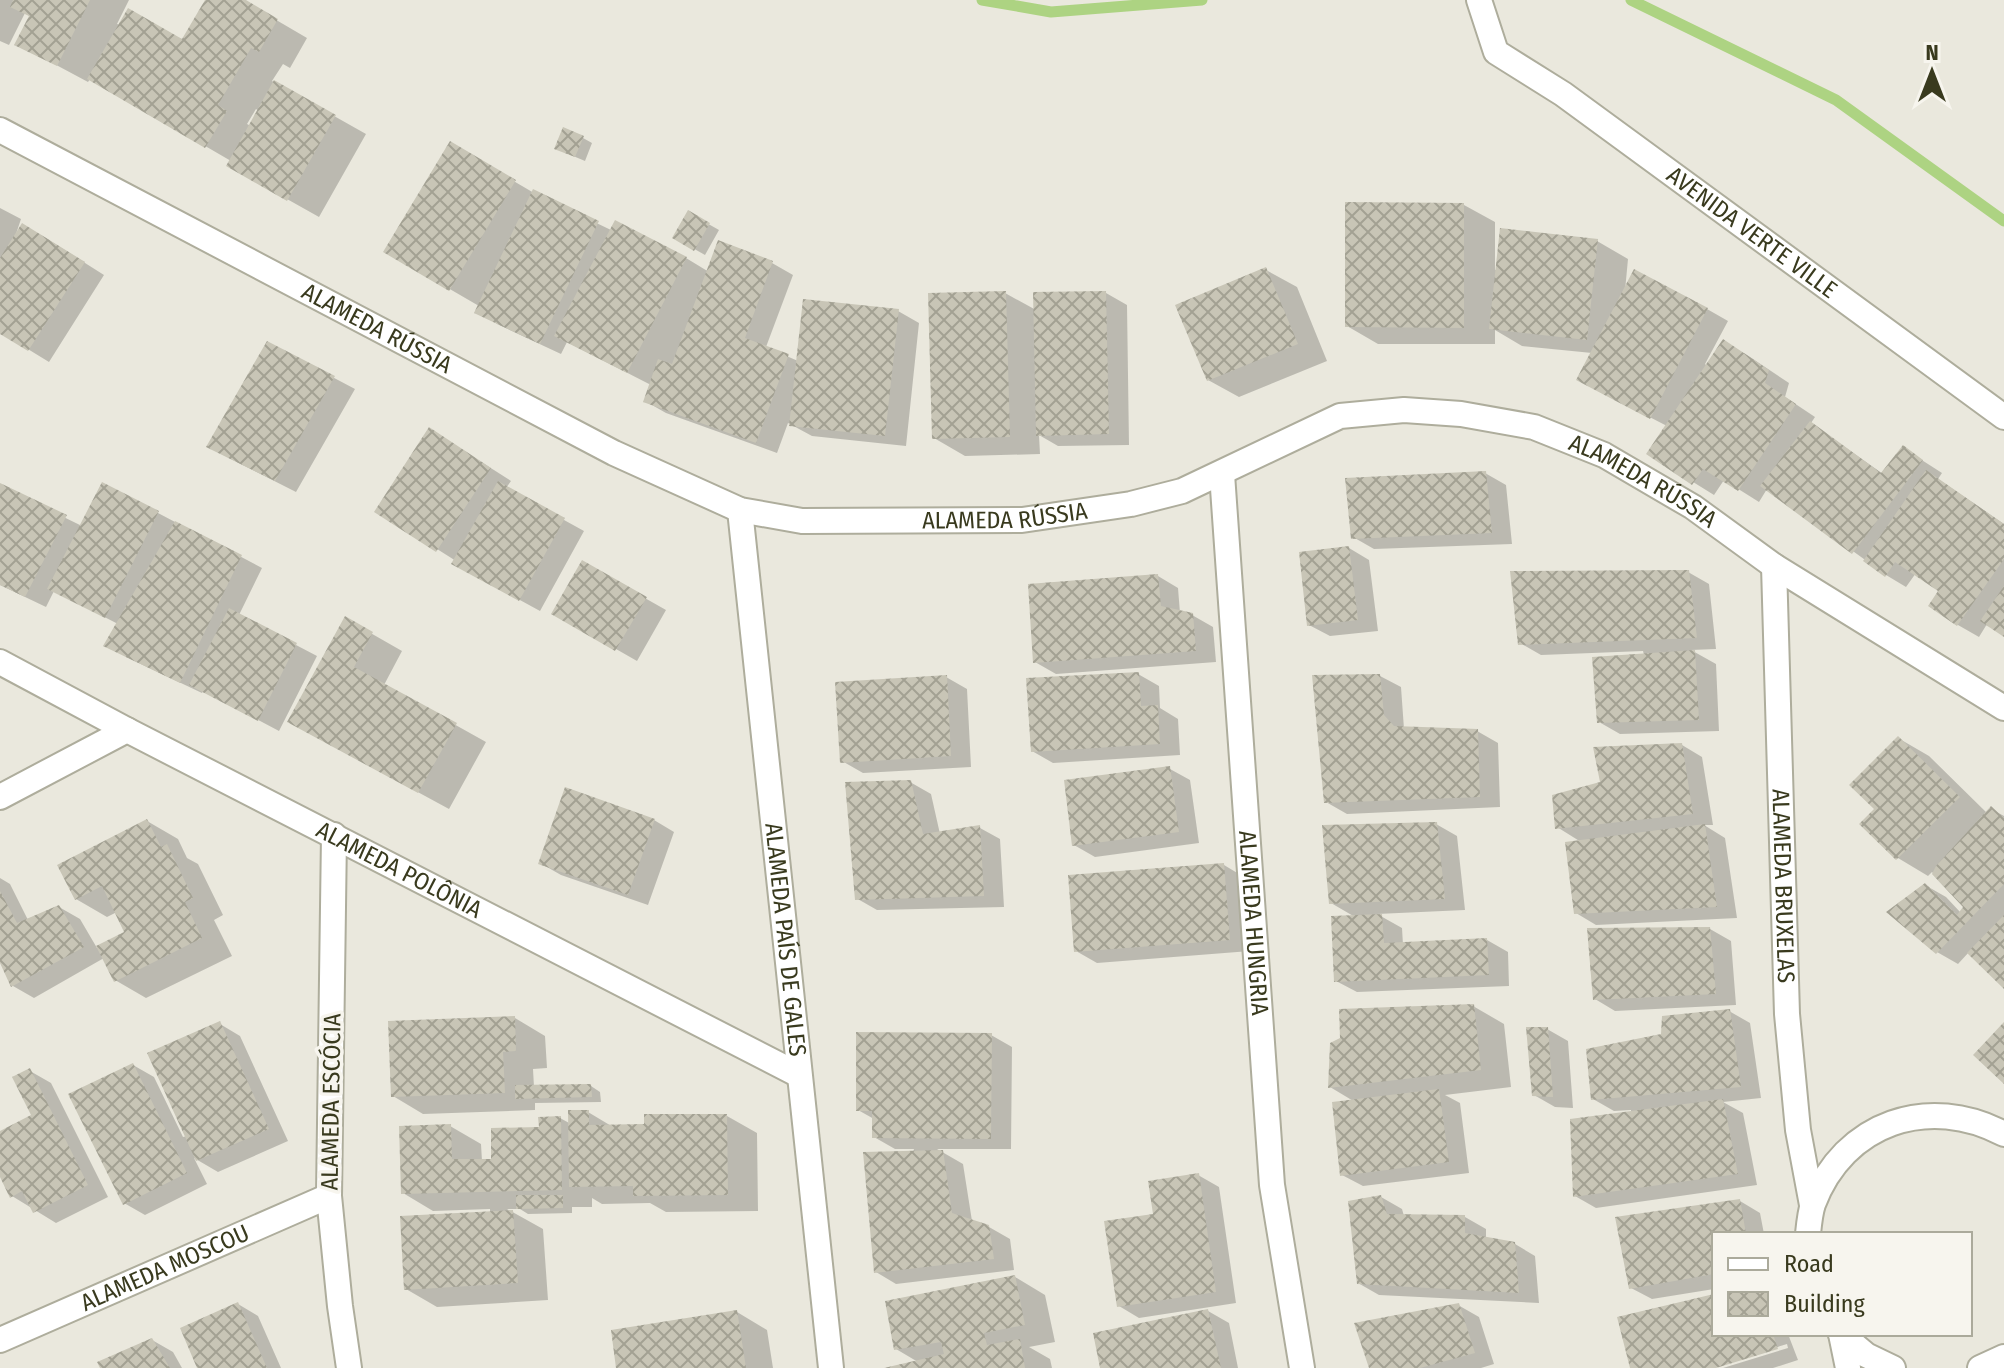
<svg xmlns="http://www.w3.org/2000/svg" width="2004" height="1368" font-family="'Fira Sans Condensed',sans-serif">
<defs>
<pattern id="building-cross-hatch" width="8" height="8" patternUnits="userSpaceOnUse" patternTransform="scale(2)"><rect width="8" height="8" fill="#c8c5b6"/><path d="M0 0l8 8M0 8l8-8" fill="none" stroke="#a3a193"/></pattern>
</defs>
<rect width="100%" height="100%" fill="#eae8dd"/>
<path fill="#0003" fill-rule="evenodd" d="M0,0H129L117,24L182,42L207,0H242L307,38L290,68L283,64L272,81L366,134L319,217L228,166L231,161L90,79L88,82L17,44L31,17L25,13L9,45L0,41ZM256,109L259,111L251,126L247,124Z
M583,138L592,143L585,161L566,153Z
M450,144L534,193L611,230L686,258L709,272L772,263L793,275L766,347L798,361L898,311L919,323L906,446L812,436L788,423L777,453L666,413L645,401L651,385L567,342L561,354L497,324L479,306L386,252Z
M1464,205L1495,222V270L1597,241L1628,259L1625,291L1707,309L1728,321L1705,364L1707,366L1744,353L1789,383L1785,397L1815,417L1811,423L1883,474L1903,448L1942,473L1938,479L2004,524V635L1987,624L1979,637L1958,625L1930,605L1941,590L1916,573L1906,587L1886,575L1767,489L1759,502L1724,480L1714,495L1648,454L1667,426L1599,391L1592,353L1522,346L1495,330V344H1378L1347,326Z
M0,208L21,219L16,234L44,237L104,275L49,362L0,332Z
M689,213L719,230L705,255L675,238Z
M1266,270L1297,287L1327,361L1239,397L1208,380Z
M1005,293L1036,310L1106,293L1127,305L1129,445L1058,446L1039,435L1040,454L965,456L934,438Z
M268,343L355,389L296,492L229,458Z
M450,442L511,481L506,488L584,531L540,611L454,564L456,561L377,511Z
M1485,473L1506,485L1512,544L1374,549L1353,537Z
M0,486L82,526L158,513L262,568L239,615L317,656L279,731L203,691L202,693L126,657L118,624L54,591L46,607L0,585Z
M1349,548L1369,560L1378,631L1330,636L1309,625Z
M583,563L666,610L637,661L553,613Z
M1688,572L1709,584L1716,649L1691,650L1716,664L1719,731L1620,734L1599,722L1644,655L1643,651L1541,655L1520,643Z
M1158,576L1178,588L1180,613L1192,615L1213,627L1216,662L1056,674L1035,662Z
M346,619L402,651L384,685L486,742L449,809L320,739Z
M1138,674L1159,686L1160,708L1178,719L1180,755L1053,763L1032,751Z
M1380,676L1401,687L1404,729L1477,731L1498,743L1500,807L1347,814L1326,802Z
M946,677L967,689L971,767L863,773L842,761Z
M1898,738L1929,756L1987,813L1991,809L2004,816V986L1969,952L1958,964L1937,952L1925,885L1946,897L1961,913L1966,907L1932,872L1928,876L1898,858L1877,809Z
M1682,745L1702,757L1713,825H1704L1725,838L1737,918L1596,925L1576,913L1581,842L1557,827L1603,784Z
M1170,769L1190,780L1199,843L1095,857L1074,845Z
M910,782L931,794L940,834L980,828L1000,839L1004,907L877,910L856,898Z
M654,820L674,832L648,905L561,875L540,863Z
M147,821L178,839L187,858L198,864L223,915L214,920L232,956L146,998L115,980L104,958L34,998L13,986L0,958V878L10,884L28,920L59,907L80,919L97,948L127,932L117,912L107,917L76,899Z
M1436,824L1457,836L1465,910L1377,914L1402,928L1403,945L1487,940L1508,952L1509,986L1357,992L1336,981L1355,917L1331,903Z
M1224,865L1244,877L1250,951L1097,963L1076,951Z
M1710,929L1731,941L1736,1005L1615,1011L1595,999Z
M1473,1006L1504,1024L1511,1087L1445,1095L1460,1103L1469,1173L1363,1186L1342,1175L1355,1102L1330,1087Z
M1729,1011L1750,1023L1761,1098L1723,1102L1743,1113L1757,1185L1596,1208L1575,1196L1631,1113V1110L1614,1111L1593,1099L1663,1036Z
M515,1018L545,1036L547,1068L533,1069L534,1087L591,1086L600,1092L601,1102L535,1103V1110L423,1114L393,1096Z
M220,1024L240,1036L288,1141L218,1172L194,1158L207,1184L145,1215L124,1203L133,1065L154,1077L183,1137L187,1136Z
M1547,1029L1568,1041L1573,1108L1555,1107L1534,1095Z
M991,1035L1012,1047L1011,1149H937L963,1164L972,1221L989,1227L1010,1239L1014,1270L896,1284L876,1272L914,1149H895L874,1137V1119L858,1110Z
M30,1071L51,1083L108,1197L56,1223L12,1196L0,1173V1133L34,1116Z
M588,1112L613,1127L646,1126L727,1116L757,1133L758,1211L666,1212L650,1203L602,1204L592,1198V1207H572V1213L528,1214L520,1209H507L543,1229L548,1300L437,1307L406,1289L490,1213V1209L433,1211L403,1193L450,1126L481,1144L482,1161H494L560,1118L571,1124Z
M1198,1175L1219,1187L1236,1303L1139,1318L1119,1306L1155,1216Z
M1381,1197L1402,1209L1404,1216L1465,1217L1486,1229V1239L1515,1244L1535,1256L1539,1303L1379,1295L1358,1283Z
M1740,1201L1760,1213L1764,1234H1714V1289L1652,1299L1631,1288Z
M1015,1277L1045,1295L1055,1342L1029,1347L1050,1359L1052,1368H889L918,1362L896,1349Z
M1714,1296V1334H1788L1798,1360L1773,1368H1723L1788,1348L1787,1344L1709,1368H1632Z
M238,1304L258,1316L281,1368H199Z
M1458,1305L1479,1317L1494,1364L1481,1368H1371Z
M1208,1311L1229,1323L1238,1368H1102Z
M737,1312L767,1330L773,1368H618Z
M152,1340L173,1352L182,1368H102Z"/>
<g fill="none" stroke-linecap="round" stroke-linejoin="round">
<path stroke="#add382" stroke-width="11" d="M982,0L1051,12L1202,0
M1631,0L1836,100L2004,221"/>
</g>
<path fill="url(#building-cross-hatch)" d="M13,0H90L57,66L14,45L29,16L10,7Z
M205,0H246L278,19L259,52L251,48L218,105L227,111L205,148L87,79L128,8L182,39Z
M274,80L336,115L287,201L226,166Z
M563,127L584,136L575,157L554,149Z
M450,141L516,180L449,291L383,252Z
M533,189L599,221L540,344L474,313Z
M1345,202L1464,203V328L1345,327Z
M688,210L710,223L694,251L672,238Z
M615,220L687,257L627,373L554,336Z
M22,223L85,262L28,351L0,334V258Z
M1500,228L1598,239L1587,340L1489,329Z
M718,240L773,261L745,338L789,354L756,443L643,402L658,359L672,364Z
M1266,267L1298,344L1207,381L1175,305Z
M1634,269L1708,308L1650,419L1576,380Z
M1006,291L1010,437L932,439L928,293Z
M1106,291L1109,434L1036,436L1033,292Z
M803,299L899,309L885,436L789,426Z
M1723,339L1769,370L1765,383L1796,404L1738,491L1703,469L1692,485L1646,454Z
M267,341L335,376L275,481L206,447Z
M1810,421L1881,473L1903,445L1923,460L1852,554L1760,486Z
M429,427L491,468L436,552L374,512Z
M1926,470L2004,524V559L1957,626L1928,606L1938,591L1895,562L1885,577L1863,561Z
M1486,471L1492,533L1351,539L1345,478Z
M498,481L565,518L519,601L451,564Z
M102,482L159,511L105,618L47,589Z
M0,483L67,515L25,597L0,585Z
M175,521L242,555L180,683L103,646Z
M1349,546L1358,620L1307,626L1299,552Z
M582,560L647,597L615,651L551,614Z
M1689,570L1697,638L1518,645L1510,571Z
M1158,574L1161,606L1193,613L1196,651L1033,663L1028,584Z
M2004,586V637L1980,621Z
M229,608L297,643L258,721L189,685Z
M345,616L373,632L354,667L457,723L418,793L287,722Z
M1695,650L1699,720L1597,723L1592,657Z
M1139,672L1141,706L1158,705L1160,744L1031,752L1026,678Z
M1380,674L1384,715L1394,726L1478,729L1480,797L1324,803L1312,675Z
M947,675L951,756L840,763L835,682Z
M1898,736L1960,797L1896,860L1859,824L1874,809L1849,785Z
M1682,743L1693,814L1555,829L1552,795L1600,782L1593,747Z
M1170,766L1179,832L1072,846L1064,780Z
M911,780L923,834L980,825L984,896L855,900L845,782Z
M565,787L655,819L628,895L538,864Z
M1991,806L2004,818V884L1936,954L1886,912L1925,883L1957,915L1963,907L1932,874L1936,866Z
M147,819L161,847L167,844L193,898L185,902L202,938L114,982L96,946L124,932L102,886L75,900L57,865Z
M1437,822L1445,899L1329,904L1322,825Z
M1705,824L1717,907L1574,914L1565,842Z
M1224,863L1230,940L1074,952L1068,875Z
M0,891L17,923L59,905L84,947L11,987L0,963Z
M1382,914L1384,943L1487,938L1489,975L1334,982L1331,916Z
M2004,915V989L1967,953Z
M1710,927L1716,994L1593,1000L1587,928Z
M1474,1004L1481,1070L1328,1088L1330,1043L1340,1038L1339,1009Z
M1730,1009L1741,1087L1591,1100L1586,1049L1661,1034L1662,1016Z
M515,1016L516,1051L503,1052L505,1093L391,1097L388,1021Z
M220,1021L269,1129L196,1161L147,1053Z
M2004,1022V1084L1973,1055Z
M1526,1027H1548L1553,1097L1532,1096Z
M856,1032L992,1033L991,1139L872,1138V1111H856Z
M133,1063L187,1173L123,1205L68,1094Z
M30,1068L88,1185L33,1213L22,1191L10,1198L0,1177V1131L31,1115L12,1077Z
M591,1084L592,1097L515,1099V1085Z
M1439,1089L1449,1162L1340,1176L1332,1102Z
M1723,1099L1738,1174L1573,1197L1570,1119Z
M568,1110H589V1125L644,1124V1114H727L728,1195L633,1196V1186L569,1187Z
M561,1116L562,1190L401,1194L399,1126L451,1124L452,1159H491V1128L539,1127L538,1117Z
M943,1150L952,1213L989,1225L994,1259L874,1273L863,1152Z
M1199,1173L1216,1292L1117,1307L1104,1221L1153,1214L1148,1181Z
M516,1195H563V1208L516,1209Z
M1381,1195L1387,1214L1465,1215V1233L1515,1242L1519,1293L1357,1284L1348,1201Z
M1740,1199L1746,1234H1714V1274L1629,1289L1615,1217Z
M513,1210L518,1283L404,1290L400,1216Z
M1015,1275L1025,1325L984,1333L987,1345L1020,1339L1025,1368H884L944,1354L941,1342L894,1350L885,1301Z
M1714,1294V1334H1773L1778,1349L1716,1368H1630L1617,1317Z
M238,1302L267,1368H197L180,1328Z
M1459,1303L1475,1353L1420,1368H1369L1354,1323Z
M1208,1309L1221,1368H1100L1093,1333Z
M737,1310L746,1368H616L611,1330Z
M152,1338L170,1368H100L97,1362Z"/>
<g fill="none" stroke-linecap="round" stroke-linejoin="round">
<defs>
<g id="street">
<path id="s1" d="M1479,0L1496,52L1563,94L2004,417"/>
<path id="s2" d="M0,130L614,453L740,510L802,521L1022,520L1131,504L1182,491L1340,416L1404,410L1461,414L1534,427L1604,455L1693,507L1774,566L2004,708"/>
<path id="s3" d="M1222,474L1272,1185L1302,1368"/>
<path id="s4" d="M740,510L831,1368"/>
<path id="s5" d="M1774,566L1787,1014L1798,1130L1812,1205"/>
<path id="s6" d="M0,662L127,730L799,1075"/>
<path d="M0,797L127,730"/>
<path d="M334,835L329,1196L340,1306L349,1368"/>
<path d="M1808,1234C1809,1224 1810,1213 1813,1204C1844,1122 1929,1094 2004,1134"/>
<path d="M1841,1334L1866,1355L1893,1368"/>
<path d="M1841,1334L1848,1368"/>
<path id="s7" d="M0,1340L329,1196"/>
<path d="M1980,1368L2004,1357"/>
</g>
</defs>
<use href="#street" stroke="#aead9c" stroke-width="28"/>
<use href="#street" stroke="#fff" stroke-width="24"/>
</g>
<g text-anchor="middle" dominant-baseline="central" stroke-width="7" stroke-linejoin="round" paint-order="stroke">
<g font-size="24" fill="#393a1e" stroke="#f7f5ee">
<text stroke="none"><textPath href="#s1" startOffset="368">AVENIDA VERTE VILLE</textPath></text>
<text stroke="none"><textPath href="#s2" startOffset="426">ALAMEDA RÚSSIA</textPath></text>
<text stroke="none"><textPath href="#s2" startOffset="1770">ALAMEDA RÚSSIA</textPath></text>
<text stroke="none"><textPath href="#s2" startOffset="1098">ALAMEDA RÚSSIA</textPath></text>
<text stroke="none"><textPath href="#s6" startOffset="450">ALAMEDA POLÔNIA</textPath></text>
<text stroke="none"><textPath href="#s5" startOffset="320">ALAMEDA BRUXELAS</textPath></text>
<text stroke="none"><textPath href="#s3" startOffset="450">ALAMEDA HUNGRIA</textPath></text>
<text stroke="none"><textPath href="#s4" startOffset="432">ALAMEDA PAÍS DE GALES</textPath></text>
<text transform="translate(331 1102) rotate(-89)">ALAMEDA ESCÓCIA</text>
<text stroke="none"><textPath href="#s7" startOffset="180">ALAMEDA MOSCOU</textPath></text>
</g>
</g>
<rect x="1712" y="1232" width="260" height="104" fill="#f7f5ee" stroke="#abaa9b" stroke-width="2"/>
<rect x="1728" y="1258" width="40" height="12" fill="#ffffff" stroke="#abaa9b" stroke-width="2"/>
<text x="1784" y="1272" font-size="24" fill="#393a1e">Road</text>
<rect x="1728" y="1292" width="40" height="24" fill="url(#building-cross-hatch)" stroke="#abaa9b" stroke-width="2"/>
<text x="1784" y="1312" font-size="24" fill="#393a1e">Building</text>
<g transform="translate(1932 72)" stroke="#f7f5ee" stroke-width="6" paint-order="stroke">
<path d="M0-6L14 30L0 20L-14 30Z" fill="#393a1e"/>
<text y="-12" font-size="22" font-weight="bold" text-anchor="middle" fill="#393a1e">N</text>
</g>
</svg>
